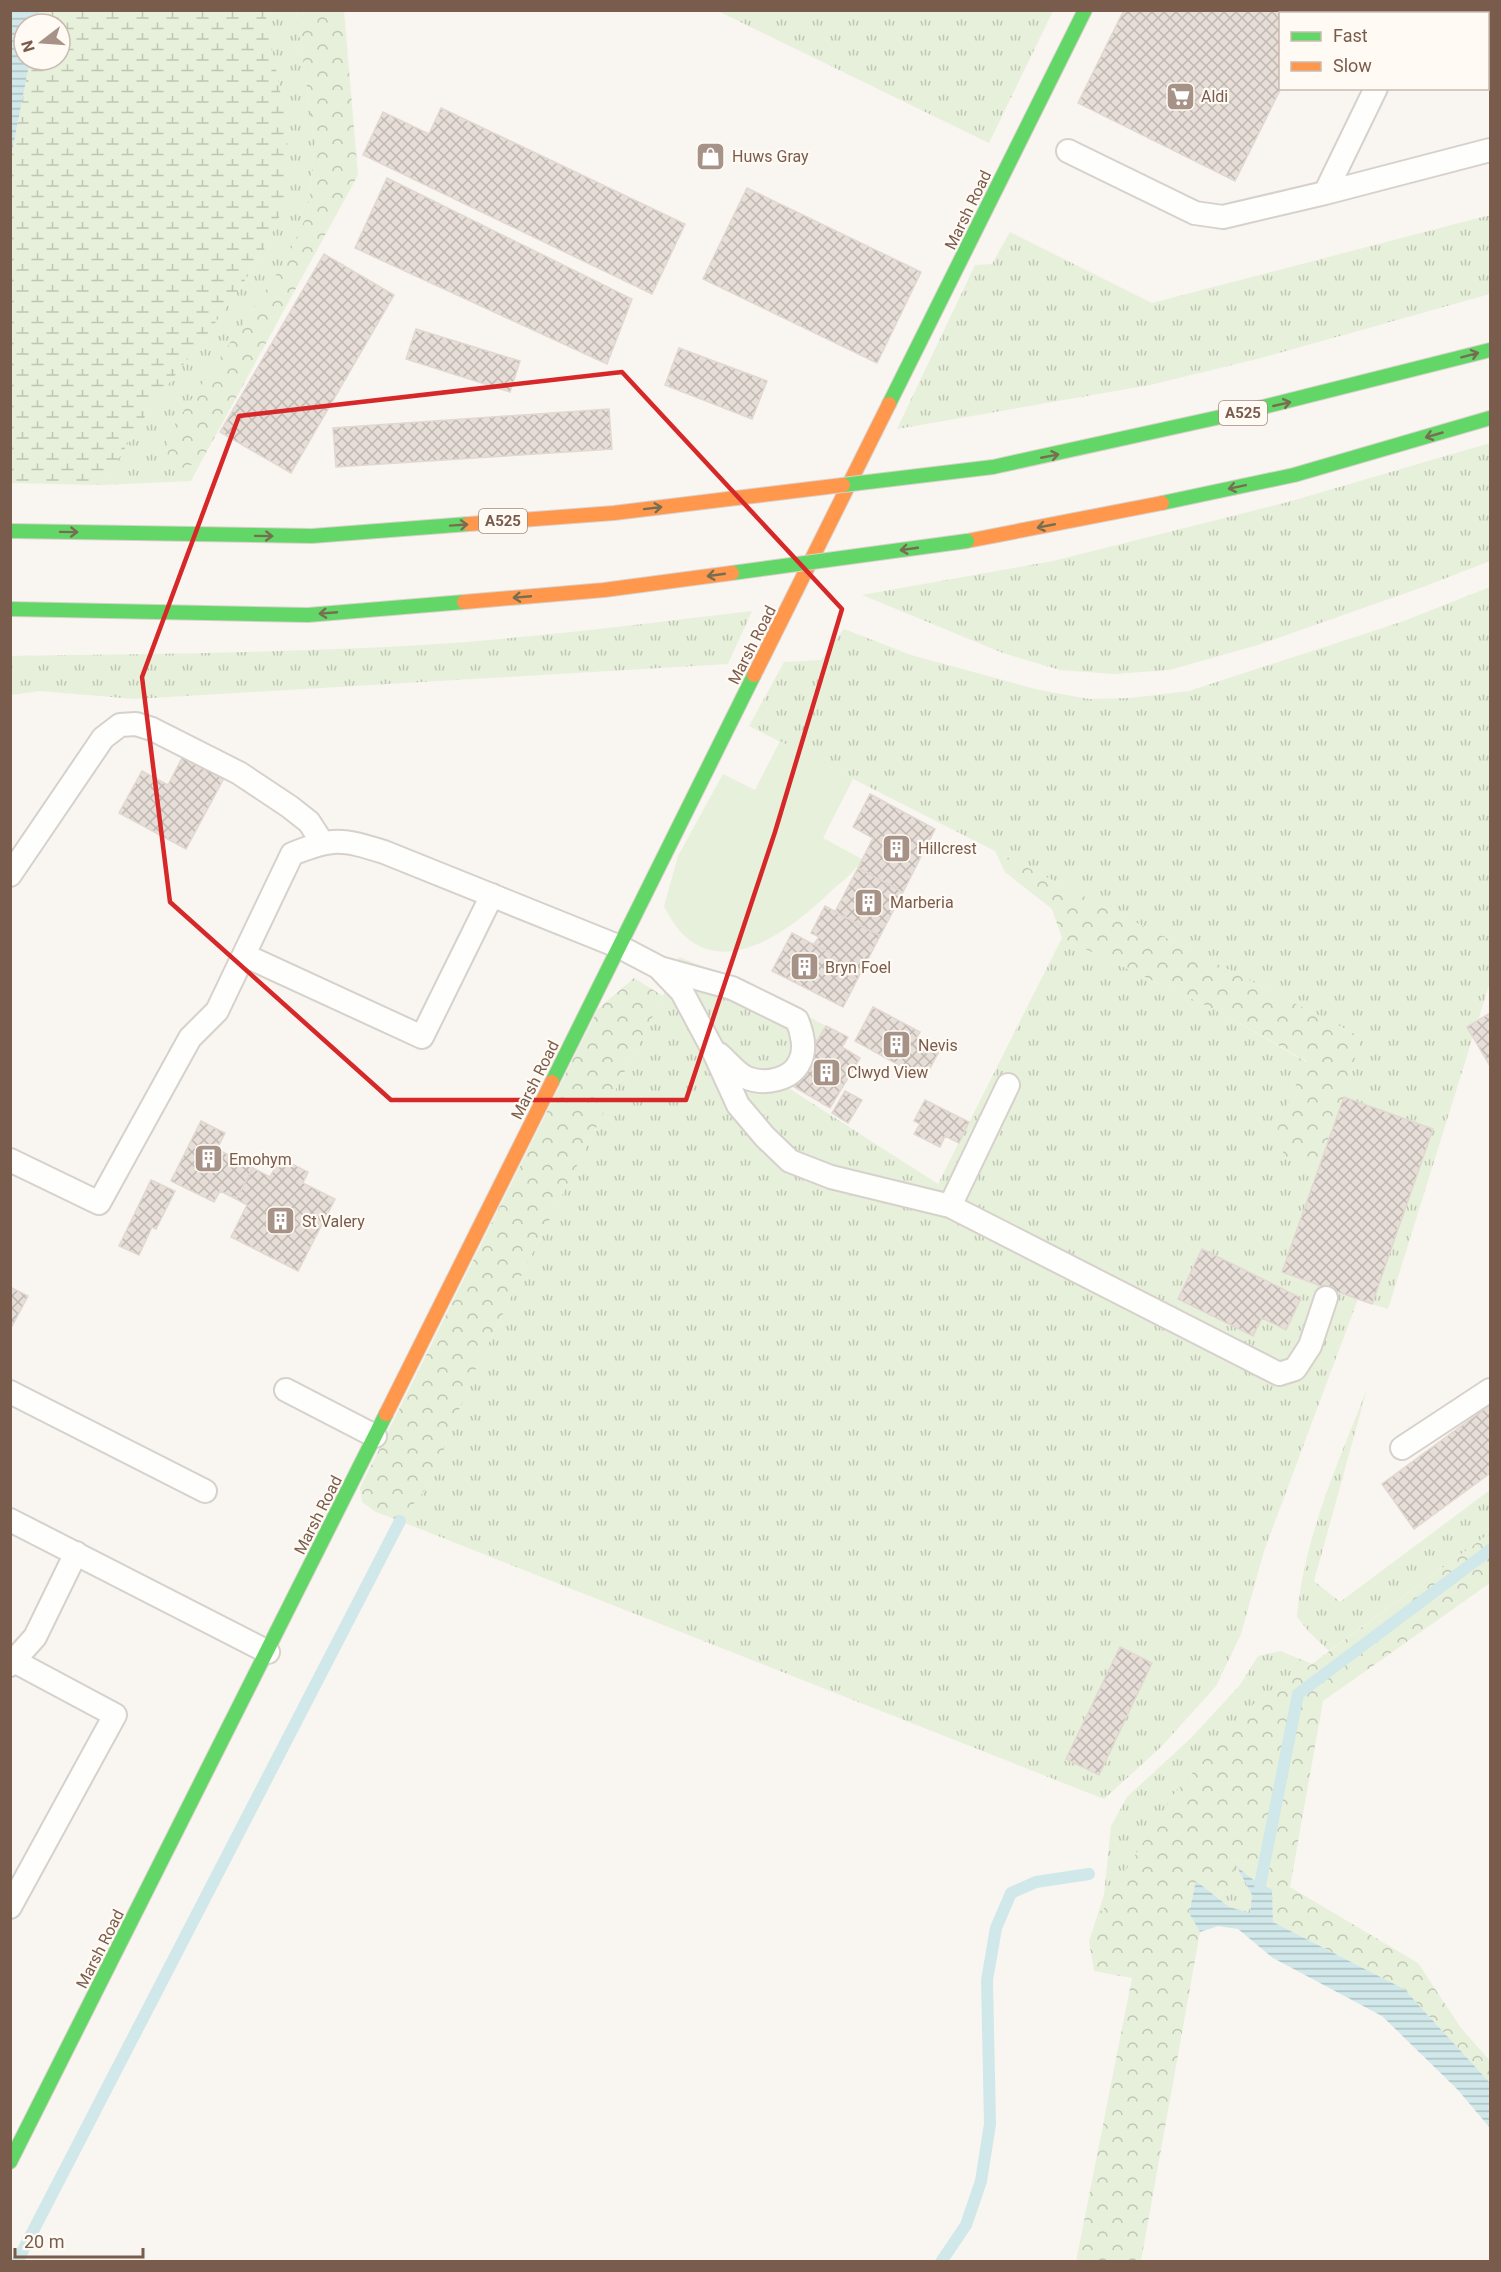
<svg xmlns="http://www.w3.org/2000/svg" width="1501" height="2272" font-family="Roboto,sans-serif">
<defs>
<pattern id="grass-tufts" width="24" height="20" patternUnits="userSpaceOnUse" patternTransform="scale(1.5)"><rect width="24" height="20" fill="#e7f0db"/><path d="M3 7l-1-3M5 7V3M7 7l1-3M15 17l-1-3M17 17v-4M19 17l1-3" fill="none" stroke="#c0c6b4"/></pattern>
<pattern id="forest-crowns" width="20" height="18" patternUnits="userSpaceOnUse" patternTransform="scale(1.5)"><rect width="20" height="18" fill="#e7f0db"/><path d="M2 6a3 3 0 1 1 6 0M12 15a3 3 0 1 1 6 0" fill="none" stroke="#c0c6b4"/></pattern>
<pattern id="wetland-marsh" width="20" height="14" patternUnits="userSpaceOnUse" patternTransform="scale(1.5)"><rect width="20" height="14" fill="#e7f0db"/><path d="M1 5h8M5 5V1M11 12h8M15 12V8" fill="none" stroke="#c0c6b4"/></pattern>
<pattern id="water-rules" width="6" height="5" patternUnits="userSpaceOnUse" patternTransform="scale(1.5)"><rect width="6" height="5" fill="#d0e8ea"/><path d="M0 2.5h6" fill="none" stroke="#aebfc0"/></pattern>
<pattern id="building-cross-hatch" width="8" height="8" patternUnits="userSpaceOnUse" patternTransform="scale(1.5)"><rect width="8" height="8" fill="#e6ded7"/><path d="M0 0l8 8M0 8l8-8" fill="none" stroke="#bfb7b1"/></pattern>
</defs>
<rect width="100%" height="100%" fill="#f9f5f0"/>
<path fill="url(#grass-tufts)" d="M265,11H296L315,142L308,213L286,262L166,437L183,468L201,462L191,481L102,485L154,402L206,336L259,260L284,207L270,40Z
M718,11H1053L989,143Z
M1490,215V294L1261,358L1150,385L897,429L975,265L992,264L1010,232L1152,303Z
M1490,443V561L1423,587L1258,645L1169,670L1114,674L1060,670L1003,653L862,595L1053,561L1288,502Z
M1490,587V982L1388,1309L1372,1304L1433,1129L1344,1097L1282,1272L1358,1299L1264,1551L1241,1634L1216,1686L1162,1746L1104,1799L400,1521L428,1486L474,1373L528,1262L663,996L679,957L749,985L826,1026L790,1089L938,1184L1062,938L1222,1013L1347,1086L1361,1037L749,726L784,662L821,660L844,629L911,655L1039,690L1089,699L1131,698L1189,691L1401,622Z
M752,611L728,664L135,699L40,691L11,695V656C148,654 285,653 423,645C533,638 642,624 752,611Z
M1367,1389L1314,1581L1340,1602L1490,1490V1533L1329,1651L1309,1632L1297,1617C1304,1537 1338,1463 1367,1389Z
M1280,1651L1312,1664L1258,1699L1109,1897L1089,1941L1104,1895L1111,1826L1127,1797L1191,1738L1240,1685L1258,1656Z
M1233,1859L1260,1865L1272,1889L1260,1885L1238,1868L1252,1895L1250,1914L1229,1907L1214,1896L1233,1885Z"/>
<path fill="url(#forest-crowns)" d="M296,11H344L358,175L201,462L182,468L168,458L166,437L285,262L308,213L315,142Z
M995,851L1361,1037L1344,1097L1318,1170L1285,1159L1277,1130L1306,1061L1222,1013L1062,938L1052,909L1005,872Z
M634,978L663,996L528,1262L474,1373L428,1486L400,1521L376,1512L362,1502L360,1488L598,1009Z
M1490,1533V1583L1323,1701L1290,1887L1418,1963L1461,2028L1490,2061V2083L1404,1989L1273,1922L1272,1889L1260,1865L1234,1859L1233,1885L1214,1896L1196,1882L1189,1913L1200,1932L1141,2261L1076,2262L1132,1978L1094,1971L1089,1941L1109,1897L1173,1795L1258,1699L1312,1664Z"/>
<path fill="url(#wetland-marsh)" d="M39,11H265L288,133L284,207L259,260L206,336L154,402L102,485L11,483V157L30,60H60V24H36Z"/>
<path fill="#e7f0db" d="M780,741L853,779L823,838L862,859C855,873 839,883 827,895C779,941 704,990 664,906L678,856L723,774L755,790Z"/>
<path fill="url(#water-rules)" d="M11,10L39,11L36,24H24V60H30L11,157Z
M1237,1867L1260,1885L1272,1889L1273,1922L1404,1989L1490,2083V2128L1458,2090L1382,2016L1273,1958L1238,1929L1218,1926L1200,1932L1189,1913L1196,1881L1229,1907L1250,1913L1252,1895Z"/>
<g fill="none" stroke-linecap="round" stroke-linejoin="round">
<path stroke="#d0e8ea" stroke-width="12" d="M1260,1885L1298,1694L1490,1550
M17,2262L400,1521
M941,2262L966,2225L981,2181L990,2124L987,1980L996,1928L1011,1893L1036,1882L1089,1874"/>
</g>
<path fill="url(#building-cross-hatch)" stroke="#e2d8d2" stroke-width="1.5" d="M1124,10H1320L1318,14H1280L1281,88L1235,181L1078,103Z
M441,108L685,224L652,294L363,155L383,112L429,134Z
M387,178L632,299L607,364L355,248Z
M747,188L921,272L877,363L703,279Z
M324,254L394,295L291,473L220,432Z
M416,329L520,361L510,392L406,359Z
M679,348L767,381L752,419L665,385Z
M609,409L612,449L336,467L333,428Z
M183,756L224,778L186,849L119,813L142,771L168,785Z
M870,794L935,829L903,892L858,868L873,838L853,827Z
M858,868L903,892L880,936L835,912Z
M825,906L880,936L857,980L827,963L832,954L814,944L819,937L811,933Z
M792,933L832,954L827,963L857,980L843,1007L772,971Z
M873,1007L920,1032L917,1037L940,1050L924,1079L855,1041Z
M1490,1013V1066L1467,1027Z
M826,1026L848,1037L842,1047L860,1058L830,1108L791,1085Z
M845,1091L862,1100L848,1123L832,1113Z
M1344,1097L1433,1129L1372,1304L1282,1272Z
M925,1100L969,1122L959,1143L945,1136L940,1147L914,1134L920,1124L914,1121Z
M201,1121L225,1133L217,1149L253,1168L236,1199L220,1191L214,1202L171,1181Z
M280,1158L308,1172L303,1183L335,1199L298,1271L231,1237L247,1205L236,1199L253,1168L270,1177Z
M151,1180L175,1191L156,1229L152,1227L139,1255L119,1246Z
M1202,1249L1301,1298L1286,1330L1262,1318L1253,1336L1178,1299Z
M10,1287L28,1296L10,1330Z
M1490,1405V1473L1414,1529L1382,1484Z
M1120,1647L1152,1663L1099,1775L1066,1759Z"/>
<g fill="none" stroke-linecap="round" stroke-linejoin="round">
<defs>
<path id="lane" d="M1413,14L1415,10
M1376,88L1325,193L1490,150
M1068,151L1195,213L1223,217L1325,193
M10,875L103,738L120,725L136,724L152,729L239,773L290,807L309,822L322,842
M244,955L422,1037L492,895
M660,968L732,988L797,1020C802,1032 806,1049 800,1061C792,1080 765,1085 747,1078C737,1074 727,1061 719,1054
M10,1160L99,1203L190,1038L217,1011L292,854C334,837 342,839 384,852L620,947L658,967L682,992L712,1048L738,1105L765,1137L790,1161L831,1177L950,1206L1279,1374L1295,1369L1310,1346L1326,1298
M950,1206L1008,1085
M286,1390L375,1436
M10,1392L205,1491
M1402,1448L1490,1390
M10,1520L268,1652
M10,1665L35,1637L76,1553
M10,1907L115,1715L14,1661"/>
<path id="fast" d="M889,404L1085,10
M993,467L1243,412L1490,350
M1162,503L1294,475L1490,418
M552,1082L754,675
M10,2162L386,1414"/>
<path id="slow" d="M967,541L1162,503
M754,675L889,404
M386,1414L552,1082"/>
</defs>
<use href="#lane" stroke="#d7d1cb" stroke-width="26"/>
<use href="#fast" stroke="#d9d2cb" stroke-width="16"/>
<use href="#slow" stroke="#d9d2cb" stroke-width="16"/>
<use href="#lane" stroke="#fefefd" stroke-width="22"/>
<use href="#fast" stroke="#63d668" stroke-width="14"/>
<use href="#slow" stroke="#ff974d" stroke-width="14"/>
<defs>
<path id="fast-bridge" d="M843,485L993,467
M10,531L312,536L469,524
M732,573L967,541
M10,609L308,615L464,602"/>
<path id="slow-bridge" d="M469,524L614,513L843,485
M464,602L604,590L732,573"/>
</defs>
<use href="#fast-bridge" stroke="#dad1cc" stroke-width="16" stroke-linecap="butt"/>
<use href="#slow-bridge" stroke="#dad1cc" stroke-width="16" stroke-linecap="butt"/>
<use href="#fast-bridge" stroke="#63d668" stroke-width="14"/>
<use href="#slow-bridge" stroke="#ff974d" stroke-width="14"/>
</g>
<defs><path id="oneway-shaft" d="M-6 0H5M1.5-3L5.5 0L1.5 3" fill="none" stroke-width="1.6" stroke-linecap="round" stroke-linejoin="round" transform="scale(1.5)"/></defs>
<g stroke="#776e51">
<use href="#oneway-shaft" transform="translate(1470 355) rotate(-15)"/>
<use href="#oneway-shaft" transform="translate(1282 404) rotate(-13)"/>
<use href="#oneway-shaft" transform="translate(1434 435) rotate(164)"/>
<use href="#oneway-shaft" transform="translate(1050 456) rotate(-11)"/>
<use href="#oneway-shaft" transform="translate(1237 487) rotate(168)"/>
<use href="#oneway-shaft" transform="translate(653 508) rotate(-7)"/>
<use href="#oneway-shaft" transform="translate(459 525) rotate(-4)"/>
<use href="#oneway-shaft" transform="translate(1046 526) rotate(169)"/>
<use href="#oneway-shaft" transform="translate(69 532) rotate(1)"/>
<use href="#oneway-shaft" transform="translate(264 536) rotate(1)"/>
<use href="#oneway-shaft" transform="translate(909 549) rotate(172)"/>
<use href="#oneway-shaft" transform="translate(716 575) rotate(172)"/>
<use href="#oneway-shaft" transform="translate(522 597) rotate(175)"/>
<use href="#oneway-shaft" transform="translate(328 613) rotate(175)"/>
</g>
<path fill="none" stroke="#d62828" stroke-width="4.5" stroke-linejoin="round" d="M622,372L842,609L775,832L686,1100H391L170,902L142,677L239,416Z"/>
<defs>
<symbol id="supermarket-square" viewBox="-11 -11 22 22"><rect x="-9" y="-9" width="18" height="18" rx="4" fill="#a69286" stroke="#fffaf3"/><path d="M-6-5.5h2.5l.6 2H6L4.5 2H-2.5L-4.4-4H-6ZM-1.5 3.2a1.3 1.3 0 1 0 .1 0ZM3 3.2a1.3 1.3 0 1 0 .1 0Z" fill="#fff"/></symbol>
<symbol id="shop-square" viewBox="-11 -11 22 22"><rect x="-9" y="-9" width="18" height="18" rx="4" fill="#a69286" stroke="#fffaf3"/><path d="M-5-2.5h2.3a2.7 3.5 0 0 1 5.4 0H5L5.5 6h-11ZM-1.5-2.5h3a1.5 2.3 0 0 0-3 0Z" fill="#fff"/></symbol>
<symbol id="building-square" viewBox="-11 -11 22 22"><rect x="-9" y="-9" width="18" height="18" rx="4" fill="#a69286" stroke="#fffaf3"/><path d="M-4-6H4V6H1V3H-1V6H-4ZM-2.5-4.3h1.7v1.8h-1.7ZM.8-4.3h1.7v1.8H.8ZM-2.5-1h1.7V.8h-1.7ZM.8-1h1.7V.8H.8Z" fill="#fff"/></symbol>
</defs>
<g fill-rule="evenodd">
<use href="#supermarket-square" x="1164" y="80" width="33" height="33"/>
<use href="#shop-square" x="694" y="140" width="33" height="33"/>
<use href="#building-square" x="880" y="832" width="33" height="33"/>
<use href="#building-square" x="852" y="886" width="33" height="33"/>
<use href="#building-square" x="788" y="950" width="33" height="33"/>
<use href="#building-square" x="880" y="1028" width="33" height="33"/>
<use href="#building-square" x="810" y="1056" width="33" height="33"/>
<use href="#building-square" x="192" y="1142" width="33" height="33"/>
<use href="#building-square" x="264" y="1204" width="33" height="33"/>
</g>
<g text-anchor="middle" dominant-baseline="central" stroke-width="4.5" stroke-linejoin="round" paint-order="stroke">
<g fill="#fffaf3" stroke="#a28b7f" stroke-width="1.5">
<rect x="1219" y="401" width="48" height="24" rx="4.5"/>
<rect x="479" y="509" width="48" height="24" rx="4.5"/>
</g>
<g font-size="15" font-weight="bold" fill="#7a5c4d">
<text x="1243" y="413">A525</text>
<text x="503" y="521">A525</text>
</g>
<g font-size="16" fill="#7a5c4d" stroke="#fffaf3" text-anchor="start">
<text x="1201" y="96">Aldi</text>
<text x="732" y="156">Huws Gray</text>
<text x="918" y="848">Hillcrest</text>
<text x="890" y="902">Marberia</text>
<text x="825" y="967">Bryn Foel</text>
<text x="918" y="1045">Nevis</text>
<text x="847" y="1072">Clwyd View</text>
<text x="229" y="1159">Emohym</text>
<text x="302" y="1221">St Valery</text>
</g>
<g font-size="16" fill="#7a5c4d" stroke="#fffaf3">
<text transform="translate(968 210) rotate(-64)">Marsh Road</text>
<text transform="translate(752 645) rotate(-63)">Marsh Road</text>
<text transform="translate(535 1080) rotate(-63)">Marsh Road</text>
<text transform="translate(318 1515) rotate(-63)">Marsh Road</text>
<text transform="translate(100 1949) rotate(-63)">Marsh Road</text>
</g>
</g>
<rect width="1501" height="2272" fill="none" stroke="#7a5c4d" stroke-width="24"/>
<rect x="1279" y="12" width="210" height="78" fill="#fffaf3" stroke="#cabbb1" stroke-width="1.5"/>
<rect x="1291" y="32" width="30" height="9" fill="#63d668" stroke="#cabbb1" stroke-width="1.5"/>
<text x="1333" y="42" font-size="18" fill="#7a5c4d">Fast</text>
<rect x="1291" y="62" width="30" height="9" fill="#ff974d" stroke="#cabbb1" stroke-width="1.5"/>
<text x="1333" y="72" font-size="18" fill="#7a5c4d">Slow</text>
<g transform="translate(42 42) rotate(253)"><circle r="28" fill="#fffaf3" stroke="#cabbb1" stroke-width="1.5"/>
<path d="M0-4.5L10 22L0 15L-10 22Z" fill="#a69286"/>
<text y="-9" font-size="16" font-weight="bold" text-anchor="middle" fill="#7a5c4d">N</text>
</g>
<path d="M15 2248v9h128v-9" fill="none" stroke="#7a5c4d" stroke-width="3"/>
<text x="24" y="2248" font-size="18" fill="#7a5c4d" stroke="#fffaf3" stroke-width="4.5" paint-order="stroke">20 m</text>
</svg>
